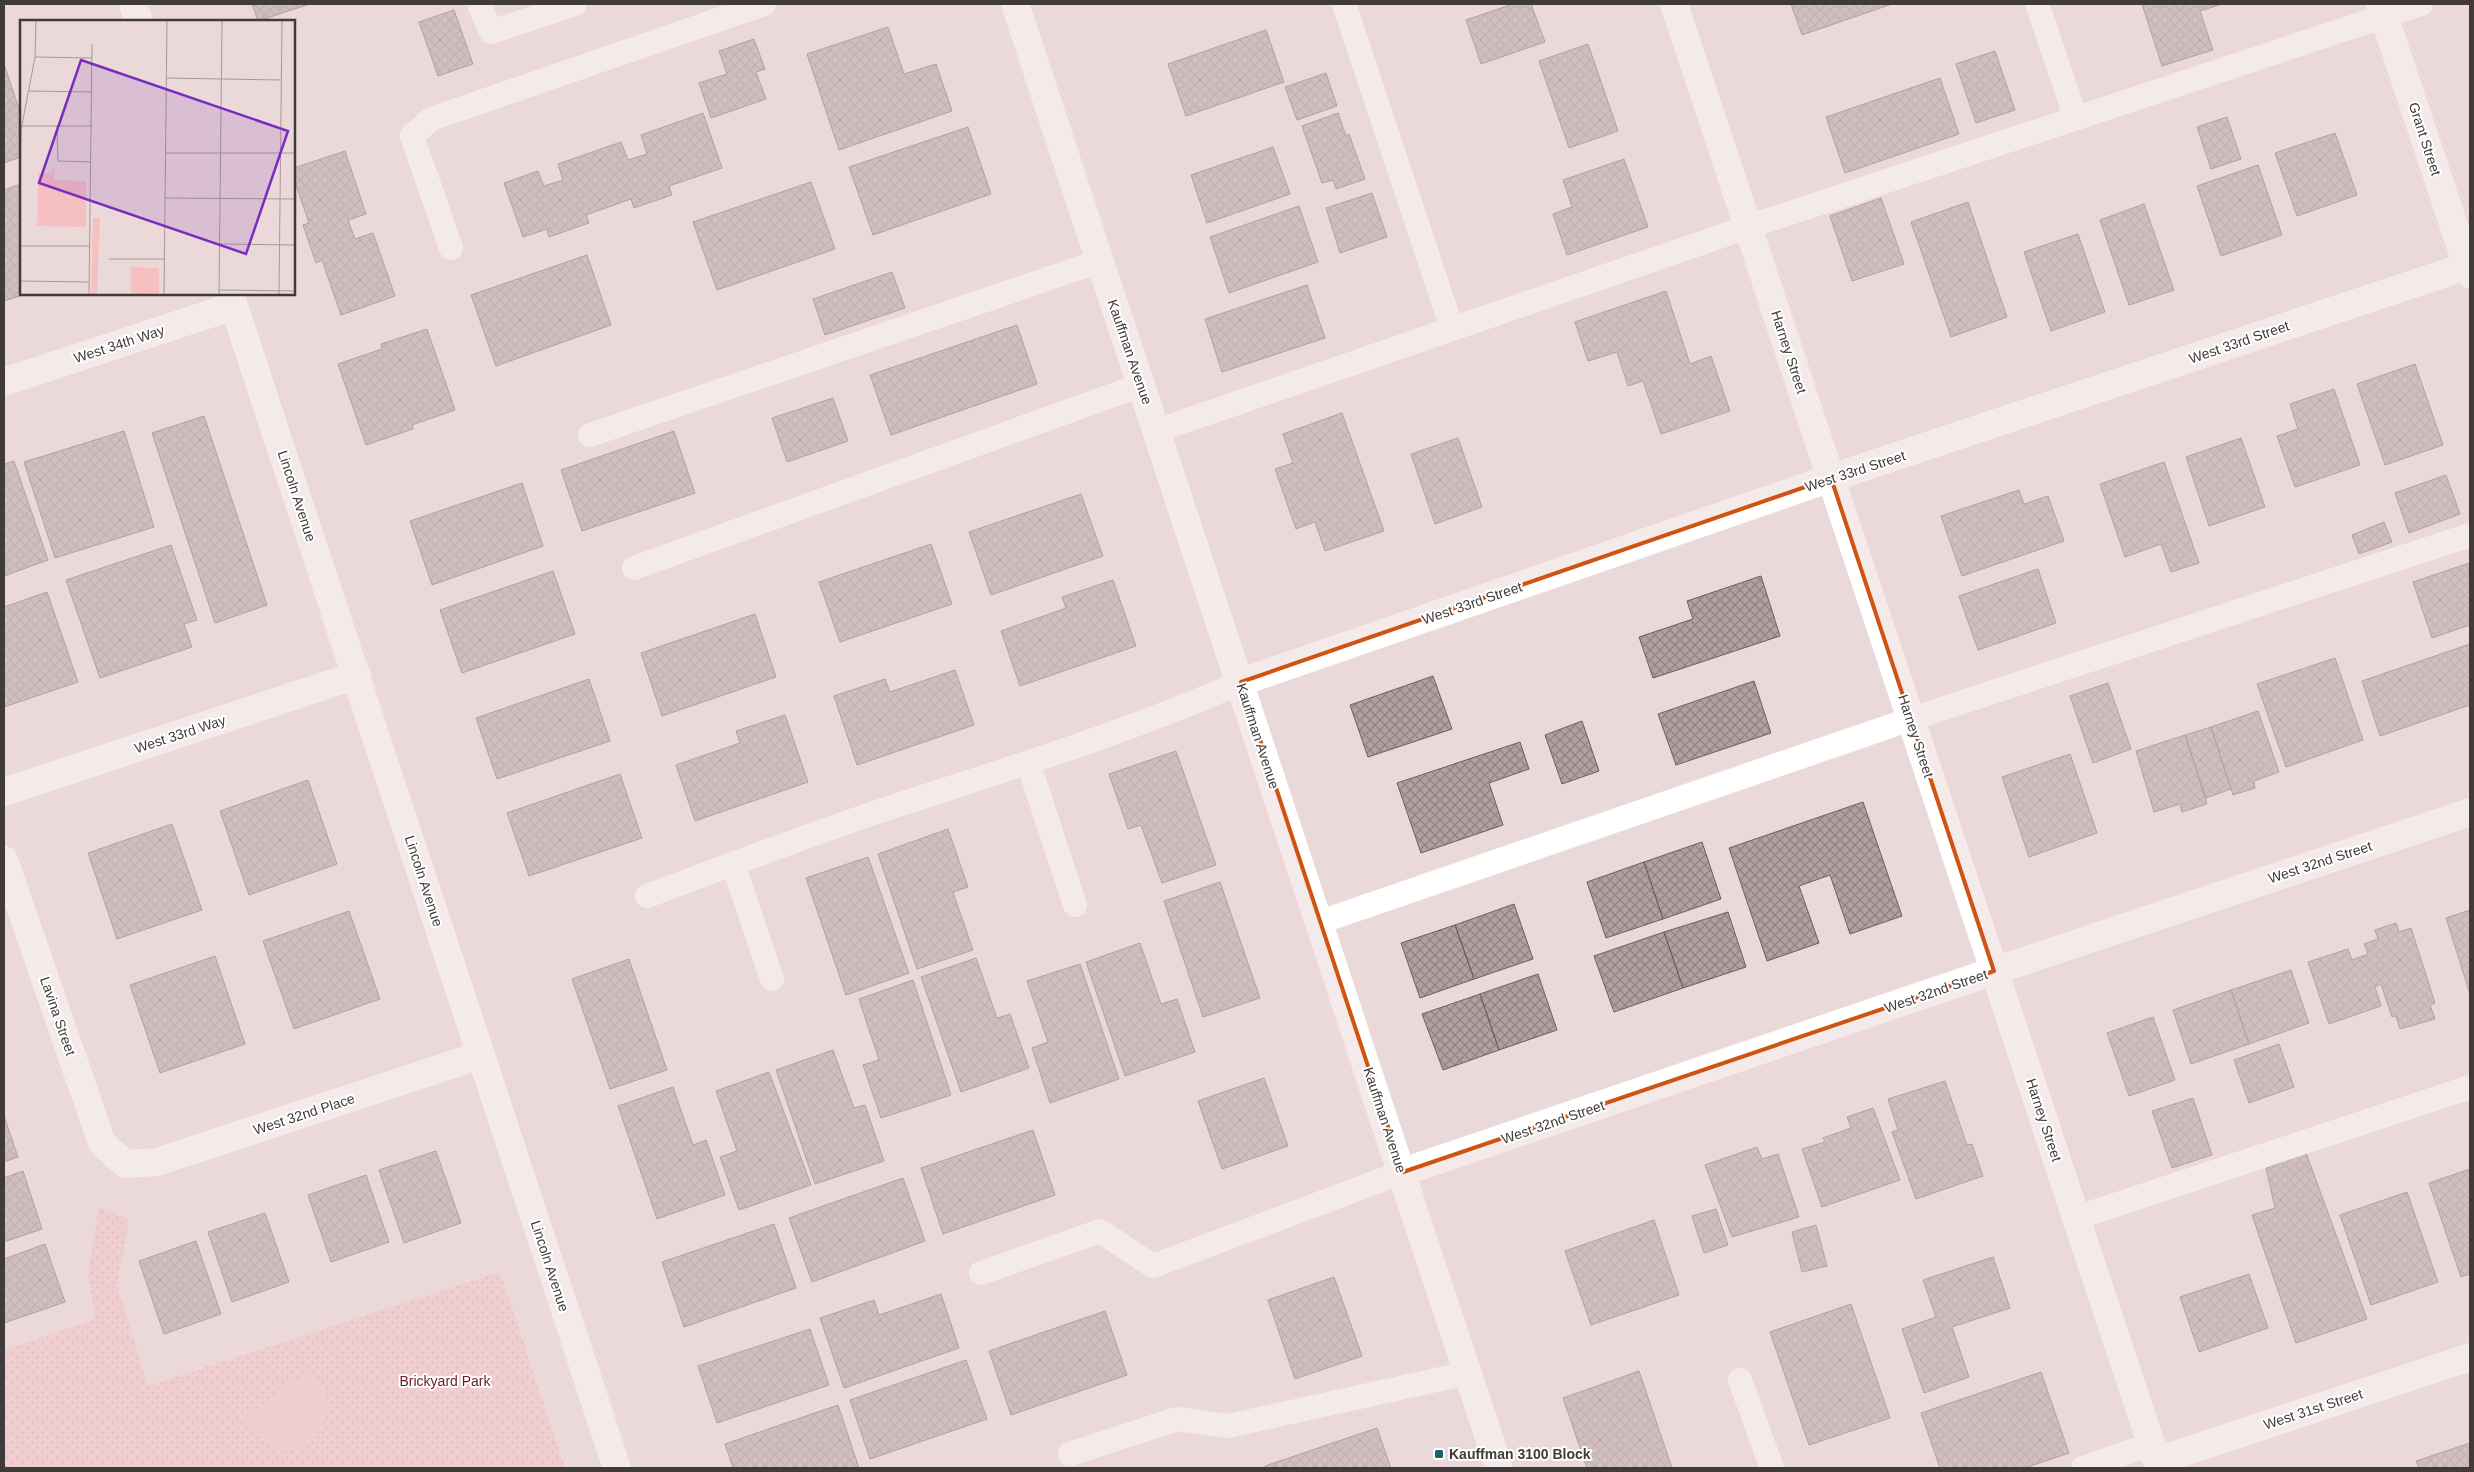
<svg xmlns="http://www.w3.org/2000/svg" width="2474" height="1472" font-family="Helvetica,sans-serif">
<defs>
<pattern id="park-dots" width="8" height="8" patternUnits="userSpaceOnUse" patternTransform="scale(1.25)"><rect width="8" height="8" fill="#f6bfc1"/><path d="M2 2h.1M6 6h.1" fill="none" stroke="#c99c9e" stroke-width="1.8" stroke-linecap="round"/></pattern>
<pattern id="building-cross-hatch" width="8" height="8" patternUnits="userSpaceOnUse" patternTransform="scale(1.25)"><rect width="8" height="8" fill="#b1a0a0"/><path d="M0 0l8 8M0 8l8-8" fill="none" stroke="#928383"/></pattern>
</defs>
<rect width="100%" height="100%" fill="#ebd9d9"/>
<path fill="url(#park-dots)" d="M99,1207L129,1219L117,1286L148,1386L500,1272L565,1468H4V1350L95,1319L88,1274Z"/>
<path fill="#f6bfc1" d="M309,1370C316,1379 325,1389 326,1401C331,1432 298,1461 268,1444C258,1438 252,1427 245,1417Z"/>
<path fill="url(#building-cross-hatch)" stroke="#6f5f60" d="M252,4H310L258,21Z
M1513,4H1531L1545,42L1481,64L1466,20Z
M1791,4H1892L1802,35Z
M2142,4H2222L2200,11L2213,50L2162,66Z
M454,10L473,64L438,76L419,22Z
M888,27L904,74L936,64L952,111L839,150L807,54Z
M1266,30L1284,82L1186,116L1168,64Z
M754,39L765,69L756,72L766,99L711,118L699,83L727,74L719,51Z
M1588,44L1618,131L1569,148L1539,61Z
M1995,51L2015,110L1976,123L1956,64Z
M4,64L21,115V157L4,163Z
M1326,73L1337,106L1297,120L1285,87Z
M1940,78L1959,134L1845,173L1826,117Z
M703,113L722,168L669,186L672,195L634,208L631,199L586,215L589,223L549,237L547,229L523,237L504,183L538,171L544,186L563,180L558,164L621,142L628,160L647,154L641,135Z
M1338,113L1346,136L1349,134L1365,179L1336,189L1333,180L1322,183L1302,126Z
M2227,117L2241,159L2211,169L2197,127Z
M968,127L991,194L873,235L849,167Z
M2335,133L2357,195L2297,216L2275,153Z
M1273,147L1290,194L1207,223L1191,175Z
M345,151L366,214L348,220L355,239L373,233L395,296L341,315L322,260L316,263L303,225L309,223L294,179V168Z
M1624,159L1648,227L1567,255L1553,214L1572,207L1563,180Z
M2258,165L2282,235L2221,256L2197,186Z
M811,182L835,249L717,290L693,222Z
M21,184V294H26L4,301V190Z
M1372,193L1387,237L1340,253L1326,208Z
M1881,198L1904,264L1852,281L1830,216Z
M1968,202L2007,317L1951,337L1911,222Z
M2144,204L2174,290L2129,305L2100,220Z
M1299,206L1318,262L1229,293L1210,237Z
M2078,234L2105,312L2051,331L2024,252Z
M587,255L611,325L496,366L471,295Z
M892,272L905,308L825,335L813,299Z
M1307,285L1325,338L1222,372L1205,319Z
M1666,291L1690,364L1711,356L1730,411L1661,434L1643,381L1628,386L1617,352L1588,361L1575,322Z
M1017,325L1037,384L891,435L870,375Z
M427,329L455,410L412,425L413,429L366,445L338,364L382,349L381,344Z
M2415,364L2443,445L2385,465L2357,384Z
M2334,389L2360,465L2295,487L2277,436L2298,429L2290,404Z
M833,398L848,441L787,462L772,418Z
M1342,413L1384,531L1325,551L1315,522L1296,529L1275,469L1293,463L1283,434Z
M204,416L267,605L215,623L152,433Z
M124,431L154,527L55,558L24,462Z
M674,431L695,493L582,531L561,470Z
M1458,438L1482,507L1435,524L1411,454Z
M2241,438L2265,507L2209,526L2186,457Z
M14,461L48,560L4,576V464Z
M2164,462L2199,563L2171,572L2161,544L2125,557L2100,484Z
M2446,475L2460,514L2409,533L2395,493Z
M522,483L543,546L432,585L410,521Z
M2019,490L2024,504L2048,496L2064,541L1962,576L1941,516Z
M1081,494L1103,556L991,595L969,532Z
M2384,522L2392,542L2359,554L2352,535Z
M931,544L952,604L840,642L819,582Z
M171,545L197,620L184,624L192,647L100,678L66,580Z
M2469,563L2470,625L2432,638L2413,582Z
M2038,569L2056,623L1978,650L1959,596Z
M553,571L575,634L462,673L440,610Z
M1761,576L1780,636L1653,678L1639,637L1693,619L1687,601Z
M1113,580L1136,646L1020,686L1001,631L1066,608L1062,597Z
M47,592L78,682L4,707V607Z
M755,614L776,677L662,716L641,653Z
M2470,644V705L2380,736L2362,681Z
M2335,658L2363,740L2286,767L2257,684Z
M955,670L974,725L857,765L834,696L885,679L890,692Z
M1433,676L1452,729L1368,757L1350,705Z
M589,679L610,741L497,779L476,718Z
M1754,681L1771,733L1676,765L1658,714Z
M2108,683L2131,749L2093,763L2070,696Z
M2258,711L2279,772L2254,781L2255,788L2233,795L2211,727Z
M785,715L808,782L695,821L676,765L740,743L736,731Z
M1582,721L1599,771L1562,784L1545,735Z
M2211,727L2231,789L2206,798L2185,735Z
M2185,735L2207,804L2182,812L2180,804L2154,812L2136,751Z
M1520,742L1529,769L1489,783L1503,825L1421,853L1397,783Z
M1176,751L1216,865L1162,883L1141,825L1128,829L1109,774Z
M2070,754L2097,833L2029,857L2002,777Z
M620,774L642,838L529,876L507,813Z
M308,780L337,864L249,895L220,811Z
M1863,802L1902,916L1850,934L1830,875L1799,886L1819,943L1767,961L1729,848Z
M172,824L202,910L117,939L88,853Z
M948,829L968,887L953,892L973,950L917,969L878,854Z
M1702,842L1721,899L1663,919L1644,862Z
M868,857L909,973L846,995L806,878Z
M1644,862L1663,919L1606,938L1587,882Z
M1220,882L1260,998L1203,1017L1164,901Z
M1514,904L1533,959L1474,979L1455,925Z
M2470,910V994L2446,918Z
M349,911L380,999L294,1029L263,941Z
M1728,912L1746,967L1683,988L1664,932Z
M2396,923L2399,932L2411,928L2435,1003L2430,1005L2435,1019L2400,1029L2396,1016L2392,1017L2381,984L2375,987L2381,1006L2329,1024L2308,962L2348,949L2352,960L2368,954L2364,944L2378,939L2375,930Z
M1455,925L1474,979L1420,998L1401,943Z
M1664,932L1683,988L1614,1012L1594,956Z
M1140,943L1161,1004L1177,999L1195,1052L1125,1076L1086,962Z
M215,956L245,1044L160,1073L130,985Z
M976,958L997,1018L1010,1014L1029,1068L961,1092L921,977Z
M629,959L667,1070L610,1089L572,979Z
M1080,964L1119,1079L1050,1103L1032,1048L1048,1042L1027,981Z
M2291,970L2309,1023L2249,1044L2231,990Z
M1538,974L1557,1030L1499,1050L1480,994Z
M913,980L951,1095L881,1118L863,1065L879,1060L859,999Z
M2231,990L2249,1044L2191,1064L2173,1010Z
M1480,994L1499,1050L1443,1070L1422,1014Z
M2153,1017L2175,1080L2129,1096L2107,1033Z
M2279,1044L2294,1087L2249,1103L2234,1060Z
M833,1050L854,1108L865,1105L884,1161L815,1184L776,1070Z
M769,1072L811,1185L739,1210L720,1157L737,1151L716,1091Z
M1264,1078L1288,1146L1222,1169L1198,1101Z
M1945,1081L1967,1145L1972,1144L1983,1176L1916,1199L1892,1132L1898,1130L1888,1099Z
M673,1087L693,1145L706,1140L725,1195L657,1219L618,1106Z
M2193,1098L2212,1155L2172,1168L2152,1111Z
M1873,1108L1900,1180L1822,1207L1802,1149L1825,1142L1823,1138L1851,1128L1847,1117Z
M4,1116L18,1157L4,1162Z
M1033,1130L1055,1195L943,1234L921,1168Z
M1757,1147L1762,1159L1778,1154L1799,1217L1732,1237L1705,1165Z
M436,1151L461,1223L404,1243L379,1170Z
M2306,1153L2367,1319L2296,1343L2252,1215L2275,1208L2266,1168Z
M2470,1169V1274L2461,1277L2429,1183Z
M23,1171L42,1229L4,1242V1178Z
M366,1175L389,1242L331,1262L308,1195Z
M903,1178L925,1241L812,1282L789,1218Z
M2407,1192L2438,1282L2371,1305L2340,1215Z
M1716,1209L1728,1245L1704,1253L1692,1216Z
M265,1213L289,1282L232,1302L208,1232Z
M1654,1220L1679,1295L1591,1325L1565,1251Z
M774,1224L796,1288L684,1327L662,1262Z
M1816,1225L1827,1266L1802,1272L1792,1232Z
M196,1241L221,1314L164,1334L139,1261Z
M45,1244L65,1302L4,1323V1259Z
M1993,1257L2010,1308L1952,1327L1969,1377L1924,1393L1902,1329L1936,1317L1923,1280Z
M2249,1274L2268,1328L2199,1352L2180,1297Z
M1334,1277L1362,1356L1295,1379L1268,1300Z
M941,1294L959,1348L844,1388L820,1318L874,1300L879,1315Z
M1851,1304L1890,1418L1809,1445L1770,1332Z
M1105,1311L1127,1375L1011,1415L989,1351Z
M810,1329L829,1385L717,1423L698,1366Z
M966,1360L987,1419L870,1459L850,1400Z
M1639,1371L1672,1468H1587L1563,1398Z
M2041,1372L2069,1453L2025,1468H1940L1921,1413Z
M838,1405L859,1468H733L725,1444Z
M1377,1428L1391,1468H1266L1265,1466Z
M2470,1443V1468H2419L2416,1461Z"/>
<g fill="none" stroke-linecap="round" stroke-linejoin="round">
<path stroke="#fff" stroke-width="24" d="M479,4L491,32L575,4
M1344,4L1452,329
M2037,4L2076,118
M451,248L412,136L431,119L764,4
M1156,431L1748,227L2421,4
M590,435L1100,261
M634,568L1141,385
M1028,762L1075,905
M733,864L772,979
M647,896C722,868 798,839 874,813C997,772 1122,735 1241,682
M1320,922L1911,719L2470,535
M2076,1218L2470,1087
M981,1273L1100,1231L1153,1266L1403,1172
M1740,1380L1772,1468
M1070,1454L1177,1419L1228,1426L1468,1373
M2083,1468L2151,1444"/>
<path stroke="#fff" stroke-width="28" d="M133,4L139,21
M1674,4L2159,1468
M2380,4L2470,274
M230,294L617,1468
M4,382L234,306
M4,792L357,675
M4,860L102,1143L125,1164L157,1162L481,1055
M1403,1172L1994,971L2470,812
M2157,1461L2470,1357"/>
<path stroke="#fff" stroke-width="28" d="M1015,4L1499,1468
M1241,682L1831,478L2470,265"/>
</g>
<path d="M0 0H2474V1472H0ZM1831,478L1994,971L1403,1172L1241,682Z" fill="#ebd9d9" fill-opacity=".55" fill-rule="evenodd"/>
<path fill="none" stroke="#cf5413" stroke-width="4" stroke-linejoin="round" d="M1831,478L1994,971L1403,1172L1241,682Z"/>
<rect fill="#18646e" stroke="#fff" stroke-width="2" x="1434" y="1449" width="10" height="10" rx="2.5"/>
<g text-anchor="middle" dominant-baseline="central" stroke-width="4" stroke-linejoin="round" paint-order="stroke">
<g font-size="14" fill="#413a3a" stroke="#fff">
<text transform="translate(2425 139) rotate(72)">Grant Street</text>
<text transform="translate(2239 342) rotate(-19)">West 33rd Street</text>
<text transform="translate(119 344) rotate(-18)">West 34th Way</text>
<text transform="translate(1130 352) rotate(71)">Kauffman Avenue</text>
<text transform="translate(1789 352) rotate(72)">Harney Street</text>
<text transform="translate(1855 471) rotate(-18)">West 33rd Street</text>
<text transform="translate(297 496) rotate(72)">Lincoln Avenue</text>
<text transform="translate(1472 603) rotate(-19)">West 33rd Street</text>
<text transform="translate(180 734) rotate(-18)">West 33rd Way</text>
<text transform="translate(1258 736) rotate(72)">Kauffman Avenue</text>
<text transform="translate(1916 736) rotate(72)">Harney Street</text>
<text transform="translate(2320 862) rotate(-18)">West 32nd Street</text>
<text transform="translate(424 881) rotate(72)">Lincoln Avenue</text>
<text transform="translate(1936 991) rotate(-19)">West 32nd Street</text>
<text transform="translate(58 1016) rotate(71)">Lavina Street</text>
<text transform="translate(304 1114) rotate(-18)">West 32nd Place</text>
<text transform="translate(1385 1120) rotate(72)">Kauffman Avenue</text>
<text transform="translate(2044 1120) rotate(72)">Harney Street</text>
<text transform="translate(1553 1122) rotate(-19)">West 32nd Street</text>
<text transform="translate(550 1266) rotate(72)">Lincoln Avenue</text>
<text transform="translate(2313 1409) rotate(-18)">West 31st Street</text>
</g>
<g font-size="14" fill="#6d1a27" stroke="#fff">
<text x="445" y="1381">Brickyard Park</text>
</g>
<g font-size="14" font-weight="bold" fill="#413a3a" stroke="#fff" text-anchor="start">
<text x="1449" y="1454">Kauffman 3100 Block</text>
</g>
</g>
<g transform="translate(20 20)">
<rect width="275" height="275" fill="#ebd9d9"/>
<path d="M73,198H80L77,275H71ZM111,247L139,248V273L111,275Z" fill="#f6bfc1"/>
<path d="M35,144L34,160L66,161V207L17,206L18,153H31Z" fill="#f6bfc1"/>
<path fill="none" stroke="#a79999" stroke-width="1" d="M15,37L72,38M146,58L261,60M9,71L72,72M2,106H72M37,106L38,141L71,142M145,133H275M0,174L1,110L15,37L16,0M145,178L275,179M200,224L275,225M0,226H70M89,239H144M0,261L69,262M199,270L275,271M69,275L72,24M144,275L147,0M199,275L202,0M259,275L262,0"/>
<path fill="#7b2cbf" fill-opacity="0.15" stroke="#7b2cbf" stroke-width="2.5" d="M61,40L268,111L226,234L19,163Z"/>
<rect width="275" height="275" fill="none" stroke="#413a3a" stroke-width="2.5"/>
</g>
<rect width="2474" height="1472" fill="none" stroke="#413a3a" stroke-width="10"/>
</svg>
